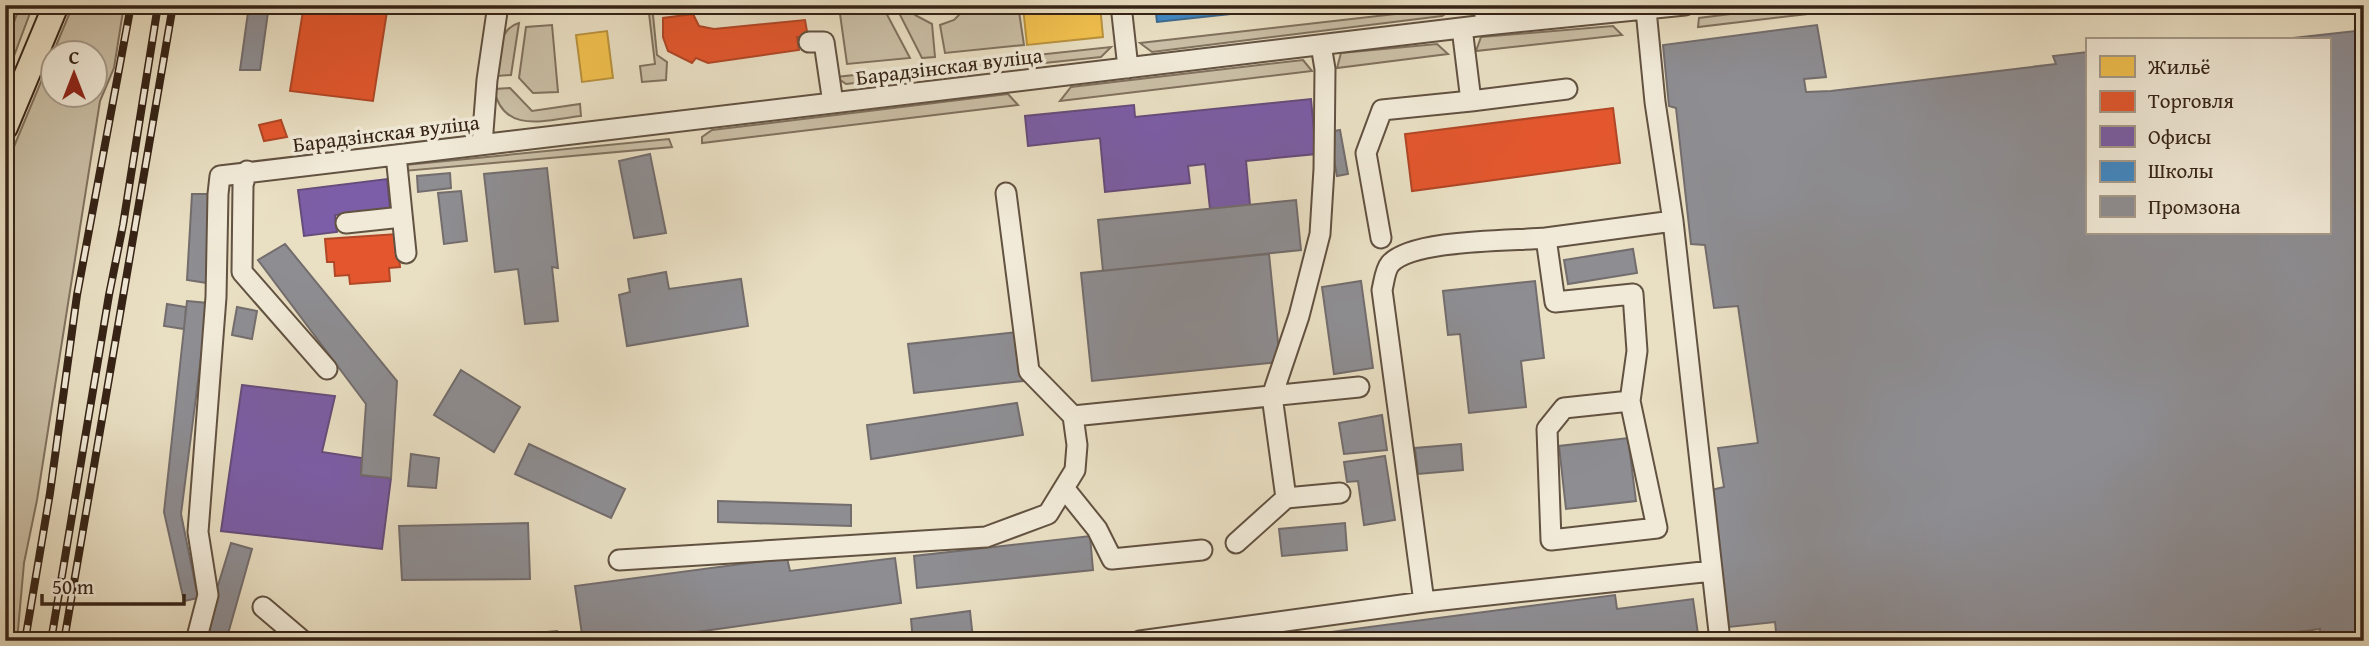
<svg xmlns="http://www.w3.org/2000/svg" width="2369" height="646" font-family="'Gentium Book Plus',serif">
<rect width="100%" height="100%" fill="#e9dfc3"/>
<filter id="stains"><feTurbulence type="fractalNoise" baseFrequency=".00286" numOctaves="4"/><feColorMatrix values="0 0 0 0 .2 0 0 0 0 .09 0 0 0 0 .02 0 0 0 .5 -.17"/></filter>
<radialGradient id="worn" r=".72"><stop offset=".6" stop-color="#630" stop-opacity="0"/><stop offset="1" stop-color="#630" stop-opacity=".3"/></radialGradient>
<path fill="#cabfa6" stroke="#80715e" stroke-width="2" fill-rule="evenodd" d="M20,5H33L5,80V48Z
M73,5H124L114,68L100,101L37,500L24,563L17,641H5V168ZM52,52H94V94H52Z
M648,5H652L657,55L667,62L666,80L642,82L640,66L655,64Z
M895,5H908L915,15L932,24L935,57L922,58Z
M969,5H1018L1024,45L945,53L940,25L954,20Z
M1802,5H1885L1698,27L1699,18Z
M883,7L910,58L847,64L840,14Z
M1457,7L1442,16L1152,52L1140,43Z
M519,23L511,75L497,76C499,57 497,29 519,23Z
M552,25L558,92L533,93L519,78L526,27Z
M1613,26L1622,35L1476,51L1481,37Z
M1437,44L1448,54L1337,68L1341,53Z
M1111,47L1101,57L846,84L836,77Z
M1303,60L1312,71L1060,101L1071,87Z
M510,88L532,111L580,104L581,116C546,120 503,135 494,89Z
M1008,94L1018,105L702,143V137L712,130Z
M669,139L672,147L404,171L405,165Z"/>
<path fill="#f2c14e" stroke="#b9923d" stroke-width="2" d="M1045,5H1100L1103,37L1027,45L1023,7Z
M607,31L613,78L582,82L576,35Z"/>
<path fill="#e4572e" stroke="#b04727" stroke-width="2" d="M304,5H388L373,101L290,91Z
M693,14L699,26L714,29L805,20L808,37H797L799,50L708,63L696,58L692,63L668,51L663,37V18Z
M1613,108L1620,163L1412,191L1405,134Z
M281,120L287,137L264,141L259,125Z
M397,234L400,267L389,268L390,281L350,284L349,275L335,276L334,262H327L325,239Z"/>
<path fill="#7b5ea7" stroke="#664c7c" stroke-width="2" d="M1311,99L1316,154L1246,161L1250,205L1210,209L1205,164L1188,166L1190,183L1105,192L1100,138L1028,146L1025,116L1134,105L1135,117Z
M387,179L390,208L335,215L337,232L304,236L298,190Z
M242,385L335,396L322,452L362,458L361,475L391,478L382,549L221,531Z"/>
<path fill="#3f88c5" stroke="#3c6a90" stroke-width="2" d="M1155,5H1266L1267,10L1157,22Z"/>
<path fill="#8d8d92" stroke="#736d6d" stroke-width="2" d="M249,5H269L260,70H240Z
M1817,25L1826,77L1804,79L1806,92L1831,91L2056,64L2053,56L2087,52V233H2329V40H2275L2364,30V641H2320V629L2231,641H1777L1775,622L1729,627L1711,490L1724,487L1718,448L1758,443L1738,306L1714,308L1705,245L1691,244L1676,108L1669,106L1663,45Z
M1340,130L1348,174L1337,176L1329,132Z
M650,154L666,233L634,238L619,161Z
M547,168L558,268L552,267L558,321L525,324L518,269L495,272L484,174Z
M450,173L451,188L418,192L417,176Z
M461,191L467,241L444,244L438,193Z
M192,194H211L207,283L187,280Z
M1296,200L1301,250L1103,271L1098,220Z
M285,244L397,381L391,478L361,475L366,404L258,260Z
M1633,249L1637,273L1568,284L1564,260Z
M1269,254L1280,362L1092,381L1081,273Z
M666,272L669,289L741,279L748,326L627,346L619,295L630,292L628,279Z
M1361,281L1373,368L1334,374L1322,287Z
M1535,281L1544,358L1521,361L1526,407L1469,413L1460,334L1448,335L1443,291Z
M187,301L208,303L181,514L198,598L184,601L164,512Z
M167,304L186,307L184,329L164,326Z
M237,307L257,311L252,339L232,335Z
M1017,332L1023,381L914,393L908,344Z
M461,370L520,407L494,452L434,415Z
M1017,403L1023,435L871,459L867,425Z
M1382,415L1387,450L1344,454L1339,423Z
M1628,438L1636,501L1566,509L1559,446Z
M529,444L625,489L611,518L515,474Z
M1461,444L1463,470L1418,474L1415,448Z
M411,454L439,458L436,488L408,486Z
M1385,456L1395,520L1364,525L1358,481L1347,482L1344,462Z
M718,501L851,505V526L718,522Z
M528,523L530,579L402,580L399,526Z
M1345,523L1347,550L1282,556L1279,529Z
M1090,536L1093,570L917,588L914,556Z
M231,543L252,549L226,641H201Z
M787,558L790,571L895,558L901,603L633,641H583L575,586Z
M1615,595L1617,609L1693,599L1699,641H1262Z
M970,611L973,639L913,641L911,619Z
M557,631L558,641H440Z
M871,636L872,641L822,640Z"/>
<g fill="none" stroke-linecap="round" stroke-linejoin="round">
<defs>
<path id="minor" d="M1121,5L1128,68
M1484,5L1486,25
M1646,10L1655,102L1673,221L1720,641
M1462,28L1471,101L1567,89
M809,42H824L833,103
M1321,45L1325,69L1324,169L1320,234L1299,316L1272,396L1286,498L1340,493
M482,144L487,80L498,5
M396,155L406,253
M247,171L243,185L242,272L327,369
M1006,193L1029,371L1073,416L1359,387
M346,223L402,217
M1381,238L1366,153L1382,110L1471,101
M1630,401L1564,408L1547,429L1551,540L1657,528L1630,401L1637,351L1633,294L1555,302L1546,238L1673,221
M1064,488L1097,529L1112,559L1202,550
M1236,543L1286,498
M619,560L986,537L1048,514L1075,470L1077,445L1073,416
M1424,602L1382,290C1384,282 1385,270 1390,264C1412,239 1512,241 1546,238
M263,607L303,641
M196,641L208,595L198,532L216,297L218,194L220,176L1486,25L1685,5
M1140,641L1424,602L1712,571"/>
<path id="major" d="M5,127L56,5"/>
</defs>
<use href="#minor" stroke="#625241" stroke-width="23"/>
<use href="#major" stroke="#352316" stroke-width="28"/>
<use href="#minor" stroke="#f1ead8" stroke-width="19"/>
<use href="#major" stroke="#e9dfc3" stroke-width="24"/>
<defs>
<path id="rail" d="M25,641L50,493L77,295L131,5
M51,641L109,295L123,225L158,5
M64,641L173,5"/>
</defs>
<use href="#rail" stroke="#352316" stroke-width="8"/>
<use href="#rail" stroke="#f1ead8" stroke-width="5" stroke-dasharray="16" stroke-linecap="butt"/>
</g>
<g text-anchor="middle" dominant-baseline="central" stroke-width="7" stroke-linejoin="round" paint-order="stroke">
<g font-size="21" fill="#352316" stroke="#f1ead8">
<text transform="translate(949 66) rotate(-7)">Барадзінская вуліца</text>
<text transform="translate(386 133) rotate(-7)">Барадзінская вуліца</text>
</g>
</g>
<rect width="2369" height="646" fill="none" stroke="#e9dfc3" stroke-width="28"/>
<rect x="7" y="7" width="2355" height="632" fill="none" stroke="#352316" stroke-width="3.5"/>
<rect x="14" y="14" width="2341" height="618" fill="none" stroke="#352316" stroke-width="2"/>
<rect x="2086" y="38" width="245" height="196" fill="#f1ead8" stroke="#a69a8a" stroke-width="2"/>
<rect x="2100" y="56" width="35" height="21" fill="#f2c14e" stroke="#a69a8a" stroke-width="2"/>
<text x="2148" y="74" font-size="21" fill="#352316">Жильё</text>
<rect x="2100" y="91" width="35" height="21" fill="#e4572e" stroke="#a69a8a" stroke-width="2"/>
<text x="2148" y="108" font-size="21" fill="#352316">Торговля</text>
<rect x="2100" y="126" width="35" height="21" fill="#7b5ea7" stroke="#a69a8a" stroke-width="2"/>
<text x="2148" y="144" font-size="21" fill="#352316">Офисы</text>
<rect x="2100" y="161" width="35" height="21" fill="#3f88c5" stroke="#a69a8a" stroke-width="2"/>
<text x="2148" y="178" font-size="21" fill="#352316">Школы</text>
<rect x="2100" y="196" width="35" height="21" fill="#8d8d92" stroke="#a69a8a" stroke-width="2"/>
<text x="2148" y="214" font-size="21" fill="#352316">Промзона</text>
<g transform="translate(74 74)"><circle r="33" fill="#f1ead8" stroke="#a69a8a" stroke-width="2"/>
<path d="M0-5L12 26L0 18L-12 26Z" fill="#8f2418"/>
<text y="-10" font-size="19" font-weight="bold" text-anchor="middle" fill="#352316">С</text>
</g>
<path d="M42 594v10h142v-10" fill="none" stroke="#352316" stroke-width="3.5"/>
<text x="52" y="594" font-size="21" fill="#352316" stroke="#f1ead8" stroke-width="5" paint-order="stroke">50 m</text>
<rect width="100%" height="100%" filter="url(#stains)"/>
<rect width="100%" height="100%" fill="url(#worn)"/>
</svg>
